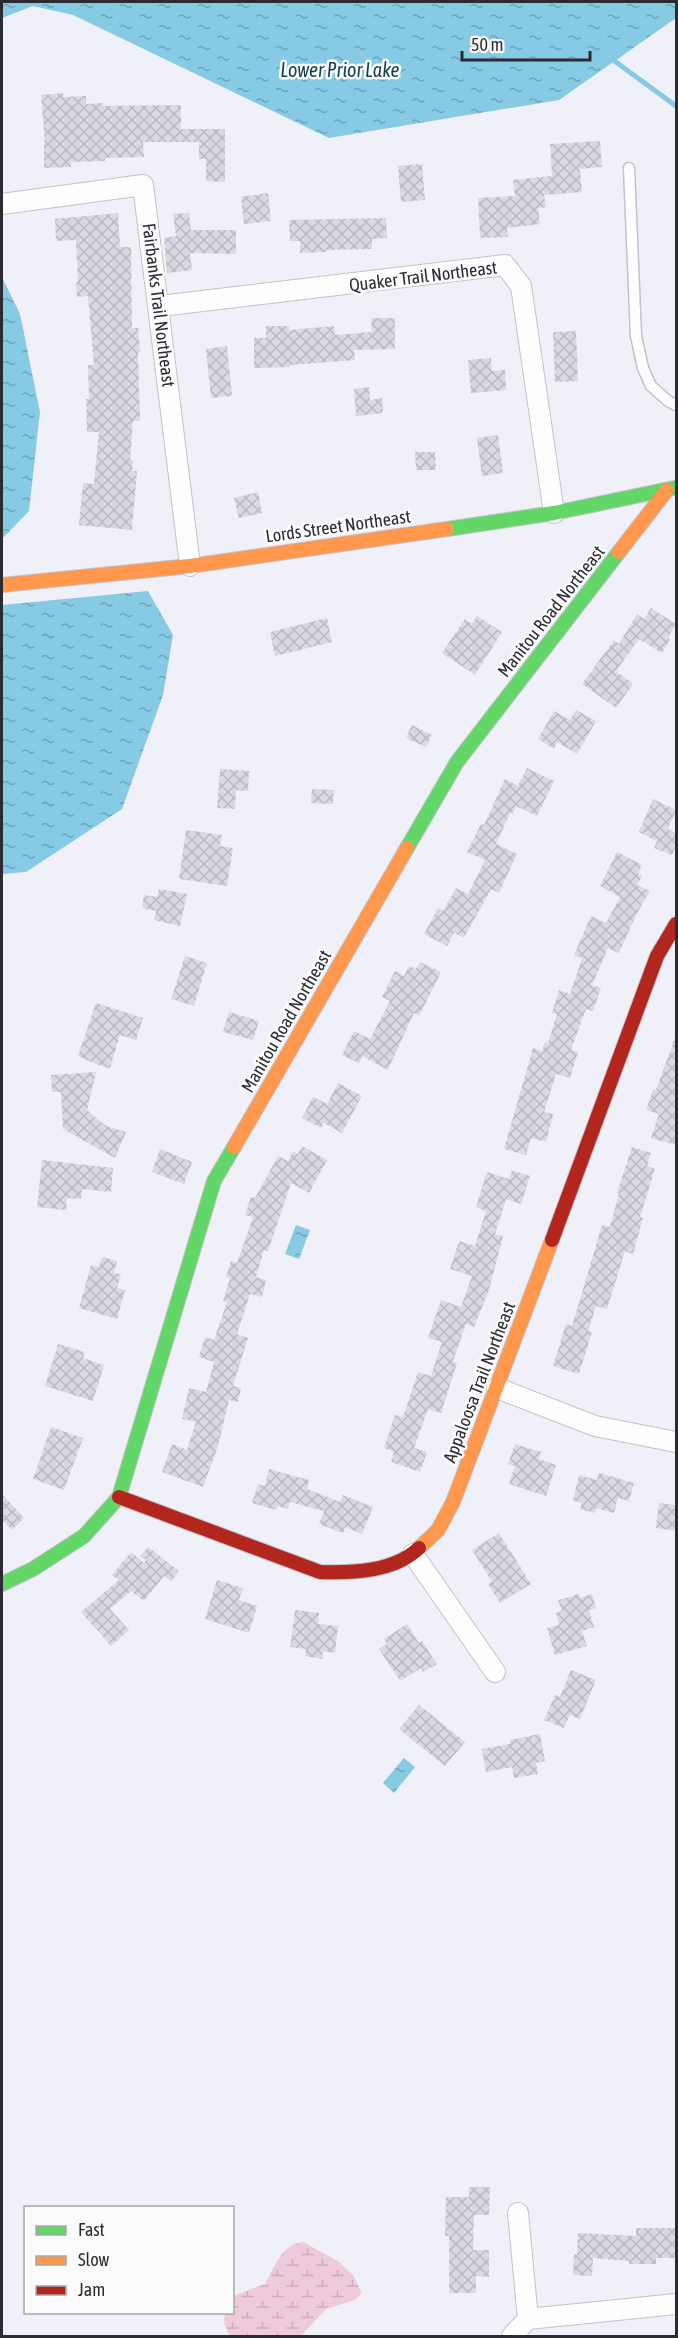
<svg xmlns="http://www.w3.org/2000/svg" width="678" height="2338" font-family="'Asap Condensed',sans-serif">
<defs>
<pattern id="wetland-marsh" width="20" height="14" patternUnits="userSpaceOnUse" patternTransform="scale(1.5)"><rect width="20" height="14" fill="#efcada"/><path d="M1 5h8M5 5V1M11 12h8M15 12V8" fill="none" stroke="#cdaebc"/></pattern>
<pattern id="water-ripples" width="26" height="14" patternUnits="userSpaceOnUse" patternTransform="scale(1.5)"><rect width="26" height="14" fill="#86cae4"/><path d="M2 4q2-2 4 0t4 0M15 11q2-2 4 0t4 0" fill="none" stroke="#6ea4ba"/></pattern>
<pattern id="building-cross-hatch" width="8" height="8" patternUnits="userSpaceOnUse" patternTransform="scale(1.5)"><rect width="8" height="8" fill="#d8d9e1"/><path d="M0 0l8 8M0 8l8-8" fill="none" stroke="#babac2"/></pattern>
</defs>
<rect width="100%" height="100%" fill="#f0f0f8"/>
<path fill="url(#wetland-marsh)" d="M303,2242L338,2261L353,2275L362,2293L355,2300L326,2309L301,2336H229L224,2322L225,2313L232,2312L233,2296L265,2284C275,2266 281,2245 303,2242Z"/>
<path fill="url(#water-ripples)" d="M2,2H676V18L559,100L329,138L73,15L33,6L2,18Z
M2,277L20,314L40,412L29,511L2,539Z
M148,591L173,635L163,695L122,809L26,872L2,874V605Z
M296,1225L310,1230L299,1259L285,1254Z
M404,1758L415,1767L394,1793L383,1783Z"/>
<g fill="none" stroke-linecap="round" stroke-linejoin="round">
<path stroke="#86cae4" stroke-width="5" d="M609,57L676,106"/>
</g>
<path fill="url(#building-cross-hatch)" d="M63,93L64,97L86,96V104L102,103L103,106L181,105V129H225V182L206,181V159H199V142H143L144,157L105,158V161L71,162V167L44,168V144H45L41,95Z
M600,141L602,167L580,169L582,192L544,195L546,207L538,208L540,224L507,228L508,237L480,238L478,198L515,196L513,180L552,176L550,144Z
M422,164L425,200L401,202L398,166Z
M268,193L271,221L244,224L241,197Z
M118,213L120,247H131L132,328H138L140,352H138L140,421H133L130,460H133L132,471H137L132,530L79,525L83,483L94,484L99,432H87L86,399H89L88,365H94L88,296L77,297L76,282H78L76,240L56,241L55,219Z
M189,213L191,230H236V254L190,253L192,270L167,273L164,238L176,236L173,214Z
M386,218L387,238L372,239V249L326,250V252L300,253V241H290L289,220Z
M371,318H395V349L354,350L355,360L290,365V367L254,368V338H266V326H289V330L334,326L335,335L372,332Z
M576,331L578,381L555,382L553,332Z
M227,346L232,396L211,398L206,349Z
M491,358L492,371L505,370L506,390L471,393L468,360Z
M369,387L370,400L382,398L383,413L356,416L354,389Z
M498,435L503,473L482,476L477,438Z
M415,452H435L436,470H416Z
M258,492L262,513L239,518L234,498Z
M651,608L676,624L668,638L670,640L662,653L639,639L616,671L633,684L616,708L582,684L614,640L619,644L637,614L644,619Z
M477,616L502,632L475,675L442,653L465,619L472,624Z
M327,618L332,642L275,656L270,632Z
M576,710L596,721L577,754L557,742L554,749L538,739L554,711L570,720Z
M412,725L432,735L426,747L406,738Z
M527,768L554,781L537,816L516,806L512,814L510,813L496,844L517,854L499,893L491,889L464,938L454,933L447,946L424,934L438,908L443,911L456,888L468,894L485,860L467,852L481,824L484,825L505,779L518,786Z
M220,769L249,771L248,791L236,790L235,809L217,808Z
M312,789L334,790L333,804L311,803Z
M653,799L676,810L668,829L676,833V846L672,855L654,848L657,841L639,832Z
M186,830L222,835L220,846L233,848L227,886L179,879Z
M617,852L642,865L638,874L642,876L637,885L650,891L637,913L619,953L608,948L592,985L601,988L593,1011L586,1009L571,1050L578,1052L570,1078L556,1074L544,1112L553,1114L546,1142L531,1138L526,1155L504,1149L533,1048L542,1051L545,1042L548,1043L557,1014L552,1013L559,990L570,994L582,958L574,955L591,916L606,923L620,897L600,886Z
M159,889L187,894L180,926L154,920L156,911L142,908L144,895L157,897Z
M185,956L207,963L194,1006L171,999Z
M420,962L441,972L419,1016L414,1013L388,1070L362,1056L359,1063L342,1055L354,1031L370,1039L390,1001L382,997L395,971L404,976L409,966L416,969Z
M96,1003L143,1018L136,1040L120,1035L110,1068L98,1065L78,1056Z
M229,1012L259,1021L253,1040L223,1032Z
M675,1038H676V1145L651,1138L659,1114L646,1110L653,1089L656,1090Z
M96,1072L87,1110L106,1126L126,1132L115,1158L63,1129L61,1092H52L51,1075Z
M338,1083L362,1096L342,1133L324,1123L321,1128L302,1118L313,1097L327,1104Z
M302,1146L327,1160L309,1193L291,1183L268,1251L264,1250L256,1277L266,1280L262,1297L250,1294L237,1334L248,1338L233,1386L241,1388L238,1402L229,1400L218,1446L203,1487L162,1472L172,1444L187,1450L196,1422L182,1419L189,1388L206,1392L214,1362L199,1357L205,1337L214,1340L227,1302L223,1301L230,1278L226,1277L231,1261L237,1263L253,1217L245,1215L251,1197L255,1198L278,1156L288,1161L293,1151L298,1154Z
M632,1147L651,1153L647,1166L655,1169L640,1217L643,1218L633,1254L625,1251L607,1309L596,1306L588,1331L592,1332L579,1374L553,1366L566,1324L572,1326L602,1225L610,1227L619,1193H617Z
M160,1149L192,1162L184,1184L152,1172Z
M42,1160L113,1168L111,1192L82,1189L81,1199L67,1198L66,1210L37,1207Z
M512,1170L530,1176L521,1204L506,1199L495,1234L503,1236L489,1290L474,1327L466,1324L453,1361L457,1363L441,1413L428,1409L414,1448L427,1452L420,1472L391,1462L394,1452L384,1448L395,1415L403,1417L418,1372L431,1376L442,1342L428,1338L441,1300L461,1307L472,1276L450,1269L459,1241L475,1246L486,1211L476,1207L487,1172L509,1179Z
M102,1257L117,1261L114,1273L121,1274L117,1288L125,1290L117,1319L79,1308L91,1265L99,1267Z
M58,1344L85,1352L83,1358L104,1365L93,1401L45,1386Z
M51,1427L83,1438L64,1490L33,1479Z
M515,1444L541,1452L539,1459L556,1465L546,1496L509,1484L515,1466L508,1464Z
M269,1469L309,1480L307,1489L340,1502L343,1495L373,1507L362,1534L345,1527L343,1533L319,1524L324,1511L290,1502L288,1509L278,1506L276,1510L252,1503L258,1484L265,1486Z
M599,1473L634,1483L629,1501L618,1498L614,1513L596,1508L595,1513L580,1509L582,1503L573,1500L579,1475L597,1480Z
M2,1494L24,1518L12,1530L2,1520Z
M659,1503L676,1505V1531L656,1528Z
M499,1533L531,1584L500,1603L488,1584L492,1582L472,1550Z
M148,1547L179,1571L171,1581L164,1576L144,1601L131,1591L110,1609L129,1630L111,1646L81,1612L119,1580L112,1575L131,1552L144,1563L146,1560L140,1556Z
M217,1580L243,1588L239,1600L257,1606L249,1633L205,1619Z
M579,1594L580,1598L592,1594L596,1608L589,1610L594,1627L582,1631L587,1646L555,1655L547,1628L559,1625L556,1613L562,1611L558,1600Z
M295,1610L319,1613L318,1624L338,1626L335,1653L323,1651L322,1659L305,1656L306,1649L290,1647Z
M407,1624L419,1643L422,1641L437,1664L423,1672L421,1668L400,1681L379,1649L387,1644L384,1639Z
M571,1670L596,1680L580,1719L570,1715L564,1728L544,1720L555,1695L560,1697Z
M419,1705L465,1742L445,1766L399,1729Z
M540,1734L545,1761L536,1763L538,1774L514,1778L512,1767L486,1772L482,1749L510,1744V1740Z
M469,2187H490L489,2215H474L473,2250H489V2277L476,2276V2293H449V2236H445L446,2197H469Z
M636,2228H676V2258H656V2264H629V2261L593,2258L592,2276L573,2275L574,2254L577,2255L578,2233L636,2236Z"/>
<g fill="none" stroke-linecap="round" stroke-linejoin="round">
<defs>
<path id="lane" d="M629,168L636,336L643,368L651,386L668,401L676,405"/>
<path id="street" d="M2,204L143,185L190,566
M160,306L505,265L521,286L554,513
M497,1388L595,1426L676,1442
M413,1554L495,1672
M518,2213L528,2319
M512,2336L528,2319L676,2304"/>
<path id="fast" d="M447,529L554,513L674,488
M407,848L457,762L619,552
M2,1584L33,1569L84,1536L119,1497L214,1181L234,1147"/>
<path id="slow" d="M619,552L667,490
M2,585L190,566L447,529
M234,1147L407,848
M419,1548L438,1530L453,1502L552,1240"/>
<path id="jam" d="M552,1240L657,956L676,924
M119,1497L320,1572C352,1573 394,1572 419,1548"/>
</defs>
<use href="#lane" stroke="#c3c2ca" stroke-width="13"/>
<use href="#street" stroke="#c3c2ca" stroke-width="22"/>
<use href="#fast" stroke="#c3c2ca" stroke-width="16"/>
<use href="#slow" stroke="#c3c2ca" stroke-width="16"/>
<use href="#jam" stroke="#c3c2ca" stroke-width="16"/>
<use href="#lane" stroke="#fdfdfe" stroke-width="10"/>
<use href="#street" stroke="#fdfdfe" stroke-width="20"/>
<use href="#fast" stroke="#63d668" stroke-width="14"/>
<use href="#slow" stroke="#ff974d" stroke-width="14"/>
<use href="#jam" stroke="#b3261e" stroke-width="14"/>
</g>
<g text-anchor="middle" dominant-baseline="central" stroke-width="5" stroke-linejoin="round" paint-order="stroke">
<g font-size="18" fill="#2c2b34" stroke="#fbfbfb">
<text transform="translate(423 276) rotate(-7)">Quaker Trail Northeast</text>
<text transform="translate(159 305) rotate(83)">Fairbanks Trail Northeast</text>
<text transform="translate(338 526) rotate(-8)">Lords Street Northeast</text>
<text transform="translate(551 611) rotate(-52)">Manitou Road Northeast</text>
<text transform="translate(286 1021) rotate(-60)">Manitou Road Northeast</text>
<text transform="translate(479 1382) rotate(-69)">Appaloosa Trail Northeast</text>
</g>
<g font-size="20" font-style="italic" fill="#123e4d" stroke="#fbfbfb">
<text x="340" y="69">Lower Prior Lake</text>
</g>
</g>
<rect width="678" height="2338" fill="none" stroke="#2c2b34" stroke-width="6"/>
<rect x="24" y="2206" width="210" height="108" fill="#fbfbfb" stroke="#a8a8ab" stroke-width="1.5"/>
<rect x="36" y="2226" width="30" height="9" fill="#63d668" stroke="#a8a8ab" stroke-width="1.5"/>
<text x="78" y="2236" font-size="18" fill="#2c2b34">Fast</text>
<rect x="36" y="2256" width="30" height="9" fill="#ff974d" stroke="#a8a8ab" stroke-width="1.5"/>
<text x="78" y="2266" font-size="18" fill="#2c2b34">Slow</text>
<rect x="36" y="2286" width="30" height="9" fill="#b3261e" stroke="#a8a8ab" stroke-width="1.5"/>
<text x="78" y="2296" font-size="18" fill="#2c2b34">Jam</text>
<path d="M462 51v9h128v-9" fill="none" stroke="#2c2b34" stroke-width="3"/>
<text x="471" y="51" font-size="18" fill="#2c2b34" stroke="#fbfbfb" stroke-width="4.5" paint-order="stroke">50 m</text>
</svg>
